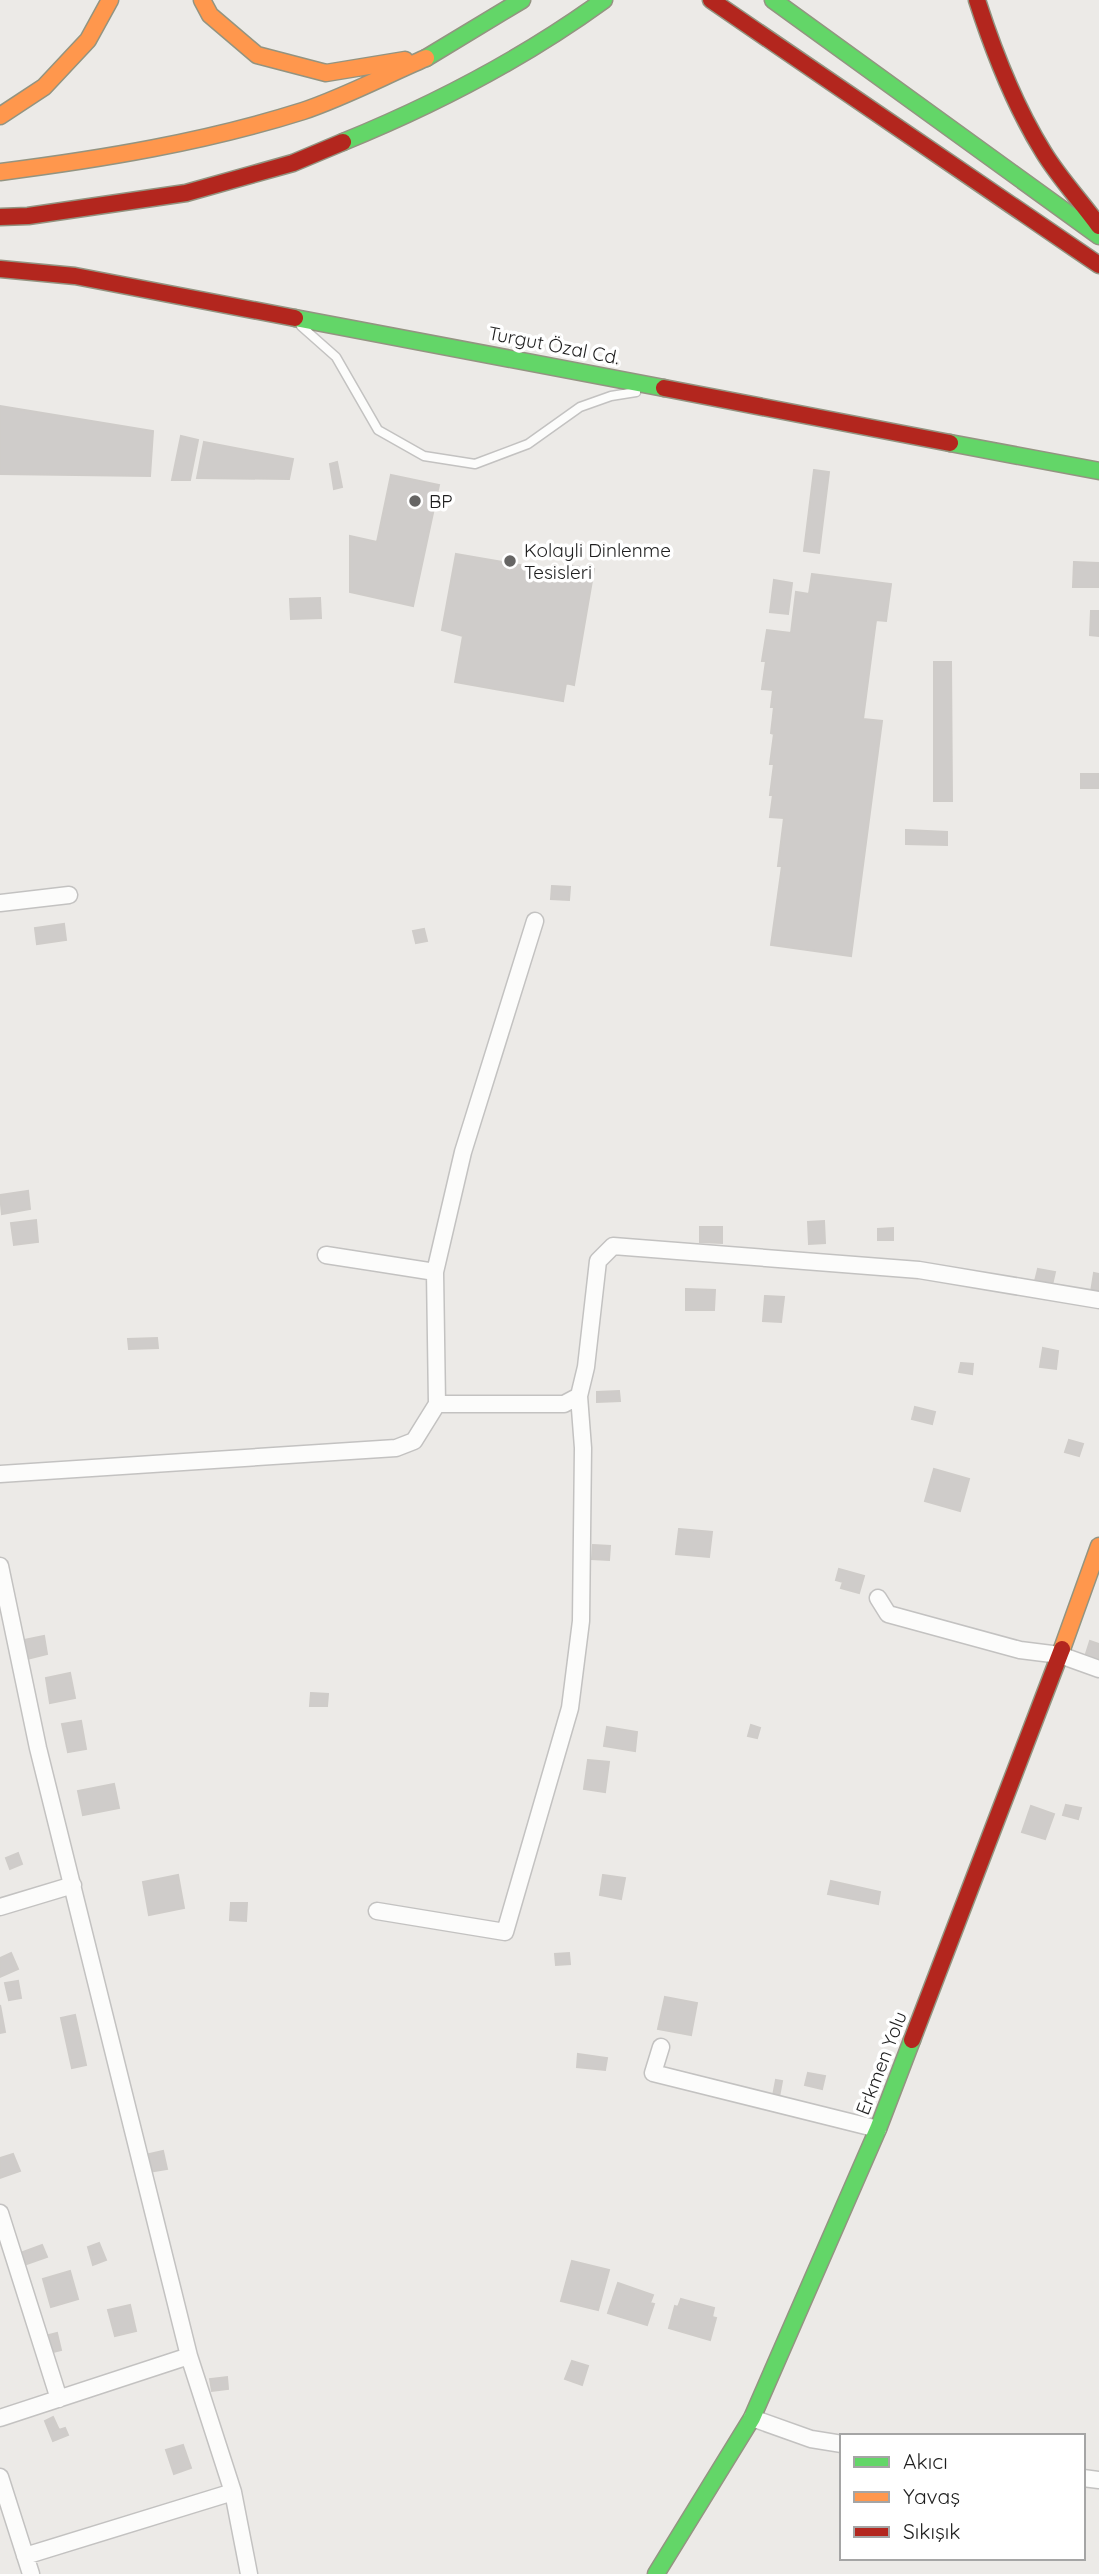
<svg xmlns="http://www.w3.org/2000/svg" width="1099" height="2574" font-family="Quicksand,sans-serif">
<rect width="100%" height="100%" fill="#eceae7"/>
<path fill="#cfccca" stroke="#cfccc9" stroke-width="2" d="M0,406L153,431L150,476L0,474Z
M181,436L198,440L190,480H172Z
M204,442L293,459L289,479L197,478Z
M337,462L342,487L334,489L330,464Z
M814,470L829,472L819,553L804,551Z
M391,475L439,485L413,606L350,592V536L377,542Z
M456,554L572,574L573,566L594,569L574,685L566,683L563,701L455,682L463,636L442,630Z
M1074,562L1099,563V587H1073Z
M812,574L891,584L886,621L876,620L863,719L882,721L851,956L771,945L782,866H778L784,818L770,817L773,795H770L774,764H770L774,734L771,733L774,707H771L773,690L762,689L766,661H762L767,630L791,633L796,592L809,594Z
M774,580L792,583L788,614L770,612Z
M320,598L321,618L291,619L290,599Z
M1091,611H1099V636L1090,635Z
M934,662H951L952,801H934Z
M1081,774H1099V788H1081Z
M906,830L947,832V845L906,844Z
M552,886L570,887L569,900L551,899Z
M64,924L66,940L37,944L35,928Z
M424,929L427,941L416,943L413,931Z
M28,1191L30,1209L2,1214L0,1195Z
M36,1220L38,1242L14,1245L11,1223Z
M824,1221L825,1243L809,1244L808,1222Z
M700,1227H722V1243L700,1242Z
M893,1228V1240H878V1229Z
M1038,1269L1055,1272L1052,1285L1035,1281Z
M1094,1273L1099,1274V1293L1091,1292Z
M686,1289L715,1290L714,1310H686Z
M765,1296L784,1297L781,1322L763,1321Z
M157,1338L158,1348L129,1349L128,1339Z
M1043,1348L1058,1351L1056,1369L1040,1367Z
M961,1363L973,1364L972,1374L959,1372Z
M619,1391L620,1401L597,1402V1392Z
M915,1407L935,1412L932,1424L912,1419Z
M1069,1440L1083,1444L1079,1456L1065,1452Z
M934,1469L969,1479L960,1511L925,1501Z
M679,1529L712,1532L709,1557L676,1554Z
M593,1545L610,1546L609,1560L592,1559Z
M839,1569L864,1576L859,1593L841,1588L843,1582L836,1580Z
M44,1636L47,1654L27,1659L24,1640Z
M1090,1641L1099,1644V1668L1083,1663Z
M70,1673L75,1698L50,1703L46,1678Z
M311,1693L328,1694L327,1706H310Z
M81,1721L86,1749L68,1752L62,1724Z
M751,1725L760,1728L757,1738L748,1736Z
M607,1727L637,1732L635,1751L604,1746Z
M588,1760L609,1762L605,1792L584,1789Z
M114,1784L119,1808L83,1815L78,1791Z
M1066,1805L1081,1808L1078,1819L1063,1815Z
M1031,1806L1054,1814L1045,1839L1022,1832Z
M18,1853L22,1864L10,1869L6,1858Z
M178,1875L184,1908L149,1915L143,1882Z
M603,1875L625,1878L621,1899L600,1895Z
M831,1881L880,1892L878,1904L828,1894Z
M231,1903H247L246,1921L230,1920Z
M11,1953L18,1969L0,1977V1958Z
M569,1953L570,1964L556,1965L555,1954Z
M18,1981L21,1998L9,2000L5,1983Z
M665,1997L697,2003L691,2035L658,2029Z
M0,2005L5,2032L0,2033Z
M75,2015L86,2065L72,2068L61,2018Z
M578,2054L607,2058L605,2070L577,2067Z
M808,2073L825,2076L822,2089L805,2085Z
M776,2080L782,2081L779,2097L773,2096Z
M163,2151L167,2169L148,2172L145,2155Z
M13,2154L20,2171L0,2178V2158Z
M99,2243L106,2260L93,2265L88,2247Z
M42,2245L47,2257L24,2265L20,2253Z
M572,2261L609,2270L598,2310L561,2301Z
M70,2271L78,2299L51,2307L43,2279Z
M618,2283L653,2295L650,2303L654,2304L647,2325L608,2313Z
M681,2299L714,2308L712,2317L716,2318L710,2340L669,2328L675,2306L678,2307Z
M130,2305L136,2331L115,2336L108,2310Z
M57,2333L61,2350L49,2353L45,2336Z
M572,2361L588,2366L582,2385L565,2379Z
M227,2377L228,2389L212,2391L210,2379Z
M53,2417L59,2430L65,2428L68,2435L53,2441L45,2421Z
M183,2445L191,2468L174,2474L166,2450Z"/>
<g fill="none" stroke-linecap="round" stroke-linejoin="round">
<defs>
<path id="lane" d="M301,326L336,357L378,430L424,456L475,464L528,444L580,407L611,396L636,392"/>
<path id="street" d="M0,903L69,895
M326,1255L435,1272
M437,1404H564L579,1396
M0,1474L396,1448L414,1441L437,1404L435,1272L463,1152L535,921
M0,1566L38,1748L189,2356L233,2492L249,2574
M878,1598L888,1614L1020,1650L1060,1655L1099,1669
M0,1907L73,1885
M377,1911L505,1932L570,1708L581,1621L583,1448L579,1396L586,1367L598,1261L613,1246L919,1270L1099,1300
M661,2047L653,2073L878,2129
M0,2213L59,2399
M0,2418L189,2356
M752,2418L811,2439L842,2444
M0,2477L31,2574
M1083,2478L1099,2480
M25,2556L233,2492"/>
<path id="fast" d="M773,0L1099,236
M426,58L522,0
M343,142C434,105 524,58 604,0
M295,318L664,388
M950,443L1099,471
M656,2574L752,2418L878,2129L912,2040"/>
<path id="slow" d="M202,0L210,15L257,55L326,73L405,60
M0,116L44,87L88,40L110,0
M0,172C102,159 205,142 303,111C345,97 386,75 426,58
M1062,1649L1099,1546"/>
<path id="jam" d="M711,0L1099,265
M977,0C994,53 1014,105 1044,153C1060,179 1081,201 1099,226
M0,217L28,216L186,193L293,163L343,142
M0,269L75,276L295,318
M664,388L950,443
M912,2040L1062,1649"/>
</defs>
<use href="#lane" stroke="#c3c2c1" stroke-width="11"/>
<use href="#street" stroke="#c3c2c1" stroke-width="19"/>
<use href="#fast" stroke="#939481" stroke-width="19"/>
<use href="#slow" stroke="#939481" stroke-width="19"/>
<use href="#jam" stroke="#939481" stroke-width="19"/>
<use href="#lane" stroke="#fcfcfb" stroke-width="8"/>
<use href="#street" stroke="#fcfcfb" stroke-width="16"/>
<use href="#fast" stroke="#63d668" stroke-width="16"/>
<use href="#slow" stroke="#ff974d" stroke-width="16"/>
<use href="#jam" stroke="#b3261e" stroke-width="16"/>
</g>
<g fill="#666564" stroke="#fff" stroke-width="2.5">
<circle cx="415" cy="501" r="7"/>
<circle cx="510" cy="561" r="7"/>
</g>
<g text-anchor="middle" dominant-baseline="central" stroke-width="7" stroke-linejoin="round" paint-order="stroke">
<g font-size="19" fill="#1e1e1e" stroke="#fff">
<text transform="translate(554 345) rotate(11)">Turgut Özal Cd.</text>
<text transform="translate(881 2063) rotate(-69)">Erkmen Yolu</text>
</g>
<g font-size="19" fill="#1e1e1e" stroke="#fff" text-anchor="start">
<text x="429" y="501">BP</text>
<text x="524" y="550">Kolayli Dinlenme<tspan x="524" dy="22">Tesisleri</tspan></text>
</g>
</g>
<rect x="840" y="2434" width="245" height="126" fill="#ffffff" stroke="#a5a5a5" stroke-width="2"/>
<rect x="854" y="2457" width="35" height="10" fill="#63d668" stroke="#a5a5a5" stroke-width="2"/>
<text x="903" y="2469" font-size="21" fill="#1e1e1e">Akıcı</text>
<rect x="854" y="2492" width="35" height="10" fill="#ff974d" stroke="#a5a5a5" stroke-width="2"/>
<text x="903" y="2504" font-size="21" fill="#1e1e1e">Yavaş</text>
<rect x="854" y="2527" width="35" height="10" fill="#b3261e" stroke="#a5a5a5" stroke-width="2"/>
<text x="903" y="2539" font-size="21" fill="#1e1e1e">Sıkışık</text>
</svg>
